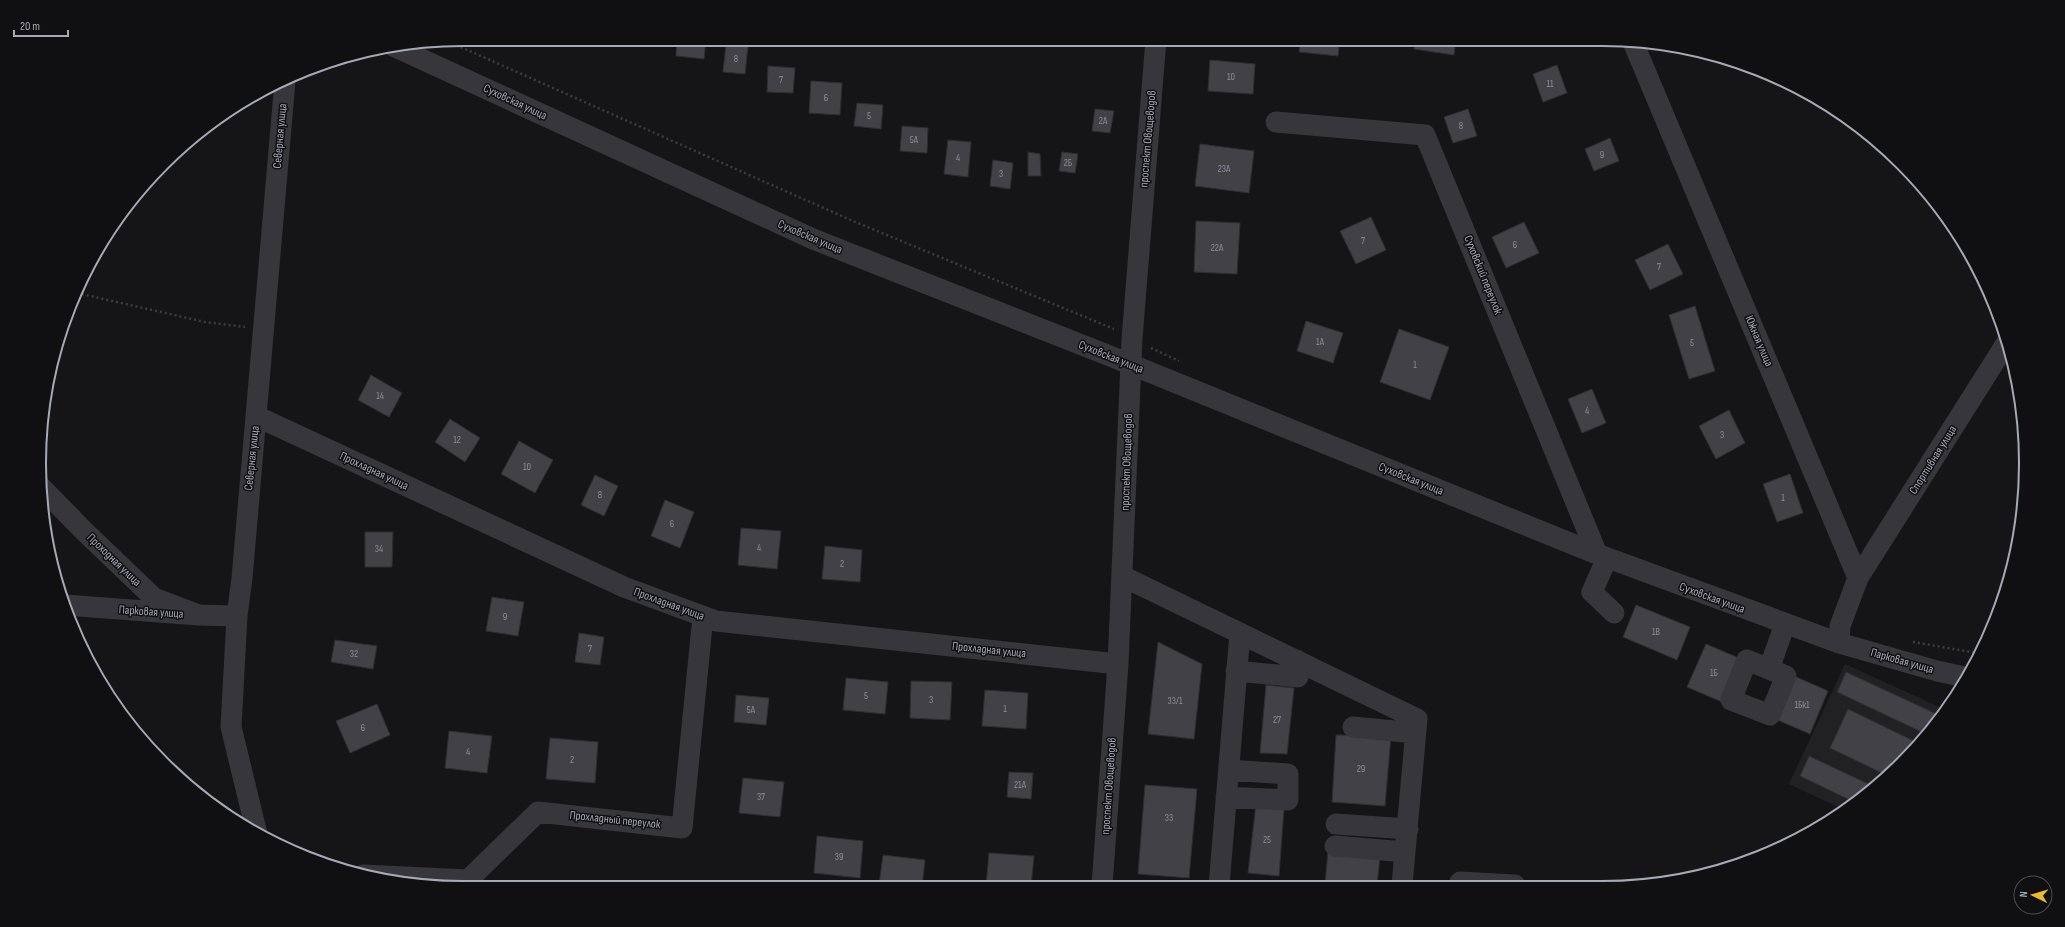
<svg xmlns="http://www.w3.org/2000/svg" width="2065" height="927" font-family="'Sofia Sans Condensed',sans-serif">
<rect width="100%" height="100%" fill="#151416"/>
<path fill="#212023" d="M1845,664L1946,710L1902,764L1860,800L1844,810L1789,784Z"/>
<path fill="#414146" stroke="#2f2e32" d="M677,39H706L704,59L676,56Z
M1222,39H1259L1257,46Z
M1301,39H1340L1338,56L1299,52Z
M1416,39H1456L1454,55L1414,49Z
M726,44L748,46L745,74L723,72Z
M1210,60L1255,64L1253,94L1208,91Z
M1557,65L1567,93L1543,102L1533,74Z
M768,66L795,68L793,93L767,92Z
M811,81L842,83L840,115L809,113Z
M857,103L883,105L881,129L854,126Z
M1095,109L1114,111L1110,133L1092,131Z
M1468,109L1477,136L1453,143L1444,117Z
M902,126L928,128L927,153L900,151Z
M1610,138L1619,161L1594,171L1585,149Z
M948,140L971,142L968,177L944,174Z
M1200,144L1254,151L1249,193L1195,186Z
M1028,152L1040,154L1041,176H1028Z
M1062,152L1078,154L1075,173L1059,171Z
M993,160L1013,163L1010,189L990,186Z
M1371,217L1386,250L1356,264L1340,231Z
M1196,221L1240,223L1237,274L1194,272Z
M1524,222L1539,253L1506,268L1492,237Z
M1668,244L1683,274L1650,290L1635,260Z
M1695,306L1715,371L1689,379L1669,315Z
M1306,321L1343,333L1333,363L1297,351Z
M1399,329L1449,347L1430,400L1380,382Z
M371,375L402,393L389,417L358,400Z
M1592,389L1606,423L1582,433L1568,399Z
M1729,410L1745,443L1716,459L1699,426Z
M450,419L480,438L465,462L435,442Z
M519,441L553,460L535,493L501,474Z
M1790,474L1803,513L1777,522L1763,484Z
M595,475L618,486L604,516L581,505Z
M665,500L694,512L680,548L651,536Z
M741,528L781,531L777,569L738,565Z
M365,532H393L392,567H365Z
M825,546L862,550L860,582L822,579Z
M492,597L524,602L518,636L486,631Z
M1636,605L1690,627L1677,660L1623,637Z
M579,633L604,637L600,665L575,662Z
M335,640L377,646L373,669L331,662Z
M1158,642L1202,664L1194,739L1148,734Z
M1706,644L1741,659L1722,702L1687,687Z
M1846,672L1941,716L1926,734L1837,692Z
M1794,676L1828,691L1810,734L1775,719Z
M846,678L888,682L885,714L843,710Z
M911,681L952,682L950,720L910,718Z
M1266,685L1294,688L1287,754L1260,753Z
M985,690L1028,693L1026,729L982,726Z
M736,695L769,698L766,725L734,722Z
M377,704L390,735L350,753L336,721Z
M1848,709L1918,743L1902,764L1888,776L1830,748Z
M449,731L492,736L487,773L445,768Z
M1336,735L1391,736L1385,806L1332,802Z
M550,738L598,742L595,783L546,779Z
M1809,756L1875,787L1856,803L1800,776Z
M1009,772L1033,773L1031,799L1007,797Z
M743,778L784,782L780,817L739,813Z
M1145,785L1197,789L1189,878L1138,874Z
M1256,804L1284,808L1279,876L1248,873Z
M817,836L863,841L860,878L814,873Z
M1328,851L1380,856L1377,885H1325Z
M989,853L1034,856L1031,886H986Z
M883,855L925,860L922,887L879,885Z"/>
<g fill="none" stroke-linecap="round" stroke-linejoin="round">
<path stroke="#3c3d42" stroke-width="2.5" stroke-dasharray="2 3" stroke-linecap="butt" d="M447,41L853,221L1114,329
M77,293L205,322L245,327
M1151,348L1179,361
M1913,642L1977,653"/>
<path stroke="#36363b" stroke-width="21" d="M1633,42L1858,578L1840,626L1839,643
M393,46L813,239L1110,356L1597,554L1839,643L1937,671L1965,677
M1276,122L1425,135L1597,554
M256,416L624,587L716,621L1118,664
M41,487L83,530L154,598L199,615
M1607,558L1592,592L1614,613
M1122,576L1417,719L1402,885
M1858,578L2007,342
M65,605L199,615L237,616
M1769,669L1786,676L1770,715L1731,700L1747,660L1769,669L1785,624
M1236,671L1298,677L1297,660
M1353,727L1415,733
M1226,797L1288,800V774L1229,770
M1336,824L1408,829
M257,834L231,727L237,616L242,578L285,81
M1335,846L1405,852
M363,875L468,880L538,812L682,828L703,616
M1460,882L1515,885
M1102,886L1118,664L1132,339L1156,39
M1219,886L1240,633"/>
</g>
<g text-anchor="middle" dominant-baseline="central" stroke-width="3" stroke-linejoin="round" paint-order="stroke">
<g font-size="10" fill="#8e909a">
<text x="736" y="59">8</text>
<text x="1231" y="77">10</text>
<text x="781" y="80">7</text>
<text x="1550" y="84">11</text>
<text x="826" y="98">6</text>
<text x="869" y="116">5</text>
<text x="1103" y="121">2А</text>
<text x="1461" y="126">8</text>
<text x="914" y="140">5А</text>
<text x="1602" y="155">9</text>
<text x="958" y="158">4</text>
<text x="1068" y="163">2Б</text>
<text x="1224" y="169">23А</text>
<text x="1001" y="174">3</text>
<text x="1363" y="241">7</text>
<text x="1515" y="245">6</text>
<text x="1217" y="248">22А</text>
<text x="1659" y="267">7</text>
<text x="1320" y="342">1А</text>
<text x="1692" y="343">5</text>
<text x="1415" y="365">1</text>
<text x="380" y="396">14</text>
<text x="1587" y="411">4</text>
<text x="1722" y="435">3</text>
<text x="457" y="440">12</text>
<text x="527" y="467">10</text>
<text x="600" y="495">8</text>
<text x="1783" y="498">1</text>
<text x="672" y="524">6</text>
<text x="759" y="548">4</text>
<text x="379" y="549">34</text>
<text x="842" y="564">2</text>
<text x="505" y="617">9</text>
<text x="1656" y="632">1В</text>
<text x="590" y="649">7</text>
<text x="354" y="654">32</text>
<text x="1714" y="673">1Б</text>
<text x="866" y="696">5</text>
<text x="931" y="700">3</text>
<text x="1175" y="701">33/1</text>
<text x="1802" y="705">1Бк1</text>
<text x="1005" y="709">1</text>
<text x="751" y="710">5А</text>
<text x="1277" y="720">27</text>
<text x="363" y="728">6</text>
<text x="468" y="752">4</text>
<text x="572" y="760">2</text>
<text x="1361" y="769">29</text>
<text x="1020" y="785">21А</text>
<text x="761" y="797">37</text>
<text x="1169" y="818">33</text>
<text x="1267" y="840">25</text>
<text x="839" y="857">39</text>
</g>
<g font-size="12" fill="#a7aab6" stroke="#100f11">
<text transform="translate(515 102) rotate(25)">Суховская улица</text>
<text transform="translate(280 136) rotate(-85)">Северная улица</text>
<text transform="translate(1148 139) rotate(-85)">проспект Овощеводов</text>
<text transform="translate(810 237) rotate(23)">Суховская улица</text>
<text transform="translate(1483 275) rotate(68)">Суховский переулок</text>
<text transform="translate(1759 341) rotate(67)">Южная улица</text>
<text transform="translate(1111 357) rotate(22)">Суховская улица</text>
<text transform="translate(252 458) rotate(-84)">Северная улица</text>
<text transform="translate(1933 460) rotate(-58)">Спортивная улица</text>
<text transform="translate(1127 462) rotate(-88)">проспект Овощеводов</text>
<text transform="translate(374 471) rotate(25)">Прохладная улица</text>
<text transform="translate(1411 479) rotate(22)">Суховская улица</text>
<text transform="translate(114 560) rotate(44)">Проходная улица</text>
<text transform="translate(1712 598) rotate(20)">Суховская улица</text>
<text transform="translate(669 604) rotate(20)">Прохладная улица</text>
<text transform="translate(151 612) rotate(4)">Парковая улица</text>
<text transform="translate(989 650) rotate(6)">Прохладная улица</text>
<text transform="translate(1902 661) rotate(16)">Парковая улица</text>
<text transform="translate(1109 786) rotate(-86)">проспект Овощеводов</text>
<text transform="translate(615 820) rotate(6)">Прохладный переулок</text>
</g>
</g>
<path d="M0 0H2065V927H0ZM463 46H1602A417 417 0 0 1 2019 463V464A417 417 0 0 1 1602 881H463A417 417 0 0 1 46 464V463A417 417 0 0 1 463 46Z" fill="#100f11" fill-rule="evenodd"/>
<path fill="none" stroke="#a7aab6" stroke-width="2" d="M463 46H1602A417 417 0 0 1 2019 463V464A417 417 0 0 1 1602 881H463A417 417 0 0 1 46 464V463A417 417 0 0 1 463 46Z"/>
<g transform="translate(2033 895) rotate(275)"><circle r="19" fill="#100f11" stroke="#4c4d53"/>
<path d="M0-3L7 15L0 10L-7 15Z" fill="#e9ba3a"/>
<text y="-6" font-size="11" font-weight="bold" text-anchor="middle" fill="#a7aab6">N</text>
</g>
<path d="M14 30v6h54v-6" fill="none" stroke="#a7aab6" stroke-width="2"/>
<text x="20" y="30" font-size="12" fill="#a7aab6" stroke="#100f11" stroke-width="3" paint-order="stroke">20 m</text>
</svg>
